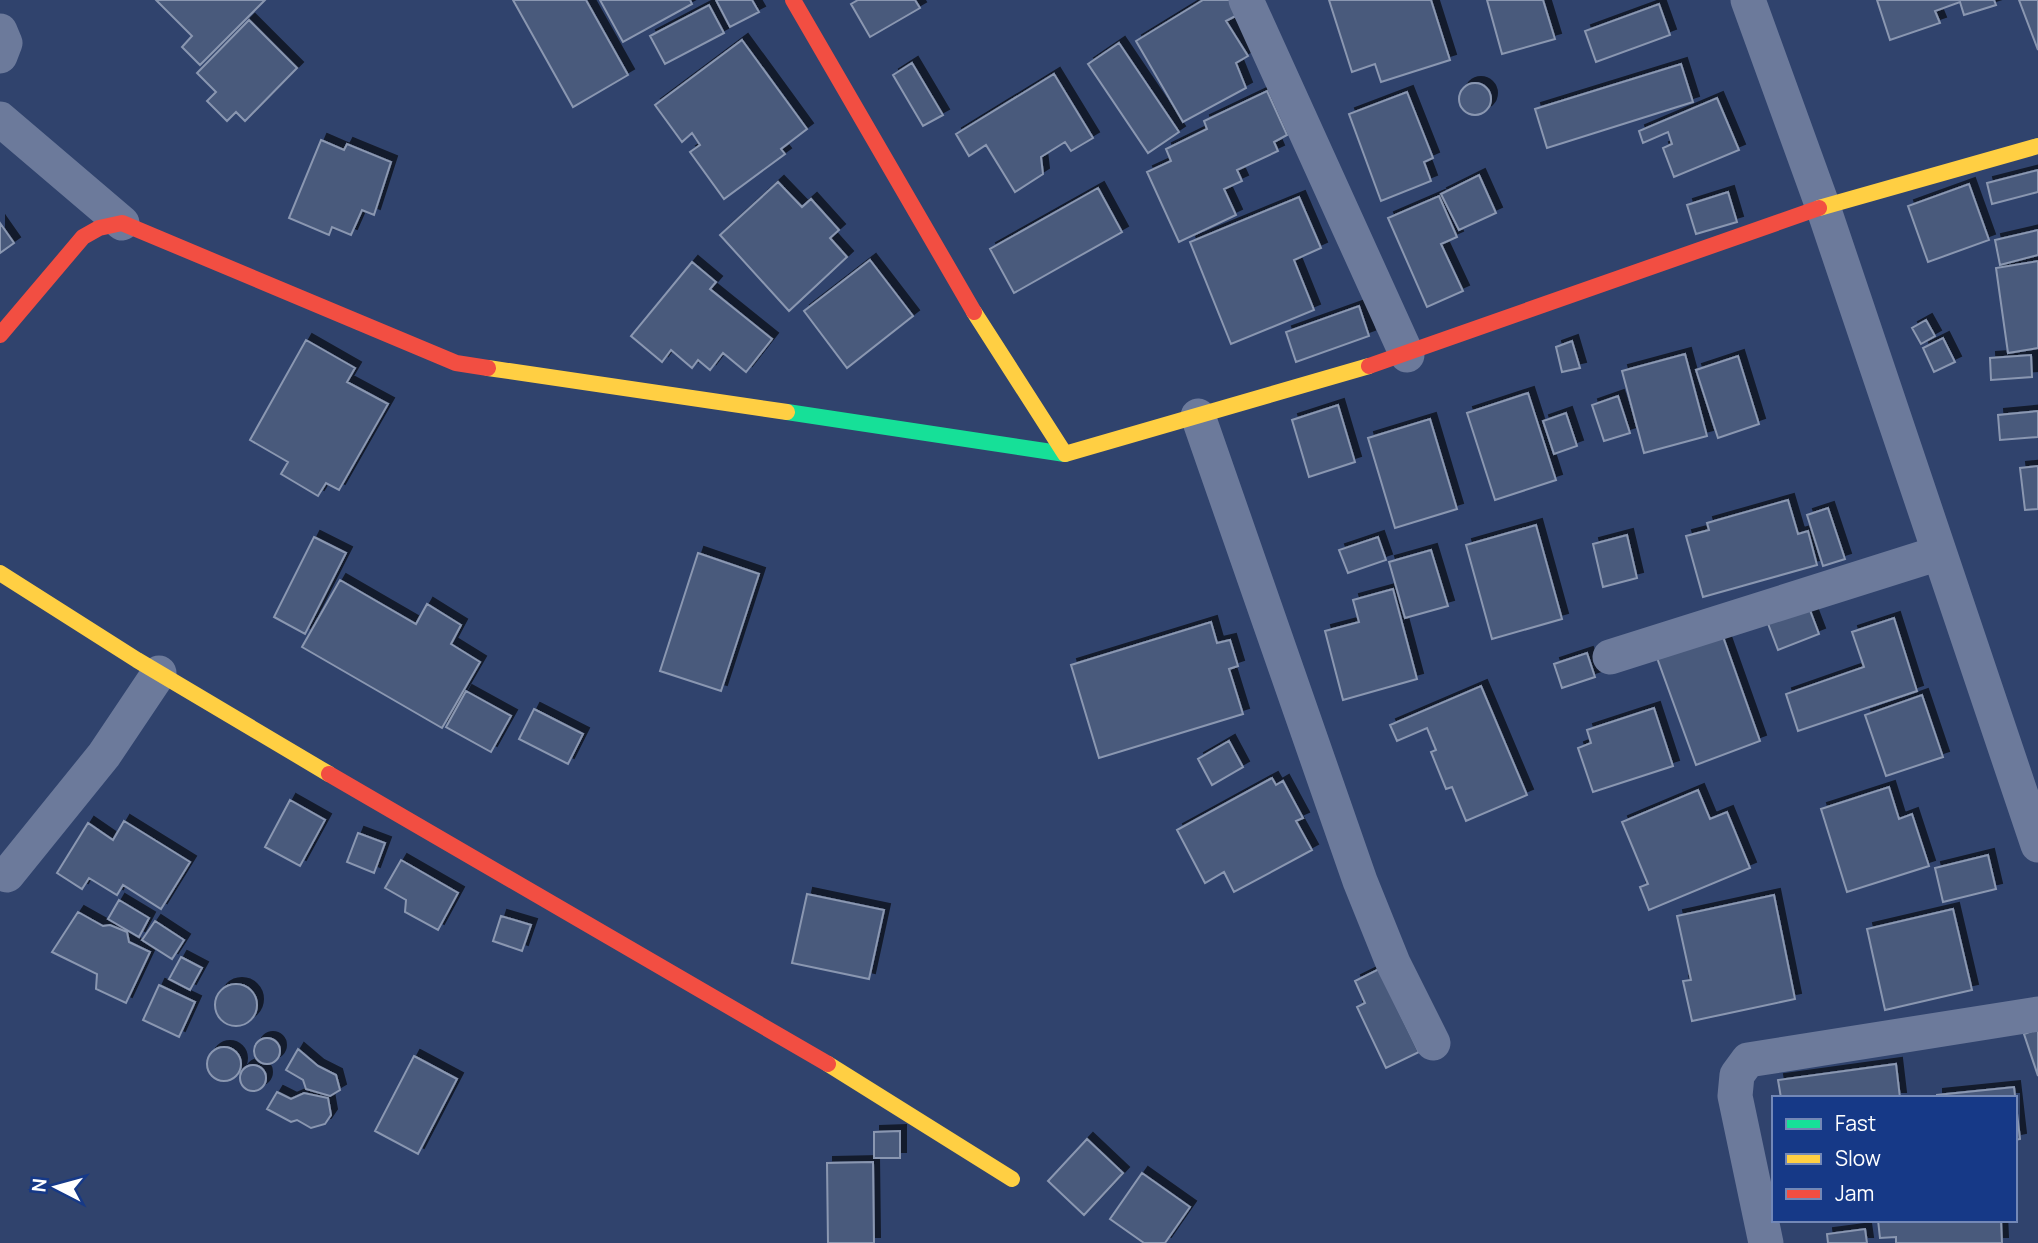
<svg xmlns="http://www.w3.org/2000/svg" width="2038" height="1243" font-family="Manrope,sans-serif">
<defs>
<filter id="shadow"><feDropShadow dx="6" dy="-6" stdDeviation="0" flood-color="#0009"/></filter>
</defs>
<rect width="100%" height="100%" fill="#30436d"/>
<path fill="#4a5a7c" stroke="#8a97b1" stroke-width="2" filter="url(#shadow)" d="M156,0H265L200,65L182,47L192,36Z
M513,0H586L628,75L573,107Z
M600,0H690L692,4L623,42Z
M716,0H752L759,12L730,27Z
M858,0H915L920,8L870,37L851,4Z
M1203,0H1240L1245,11L1226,21L1248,56L1236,63L1246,88L1183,122L1136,41Z
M1329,0H1431L1450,60L1381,82L1375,64L1352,72Z
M1487,0H1543L1555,39L1502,54Z
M1877,0H1994L1996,5L1964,15L1960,2L1935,11L1940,23L1890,40Z
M2019,0H2038V50Z
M1659,4L1670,35L1596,62L1585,31Z
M709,5L724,33L665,64L650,36Z
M249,20L297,68L245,121L236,112L227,121L207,101L216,92L197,73Z
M742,40L807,129L781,149L785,154L724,199L690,152L700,145L692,133L682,142L655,105Z
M1119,43L1179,132L1148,153L1088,64Z
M912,63L943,115L923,126L893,75Z
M1681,64L1693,102L1547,148L1535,109Z
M1054,74L1093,138L1071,151L1065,142L1041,157L1043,174L1015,192L986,145L969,156L956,134Z
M1459 99a16 16 0 1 1 32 0a16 16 0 1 1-32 0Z
M1267,91L1287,135L1274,142L1278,151L1237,170L1242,181L1224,189L1236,215L1179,242L1147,172L1171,161L1166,149L1207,129L1204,121Z
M1407,92L1433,158L1424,162L1431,181L1381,201L1349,114Z
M1717,98L1739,150L1674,177L1663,148L1672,144L1668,132L1643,143L1639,131Z
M321,140L344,150L347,144L391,162L374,215L362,210L351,235L332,227L329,235L289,218Z
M2038,170V192L1992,204L1987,183Z
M1479,175L1496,213L1459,230L1441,194Z
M778,182L802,207L811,199L839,230L830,238L847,257L789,311L720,235Z
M1969,184L1989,240L1928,262L1908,206Z
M1098,188L1122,232L1014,293L990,249Z
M1728,192L1737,222L1696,234L1687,205Z
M1439,196L1457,237L1441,244L1463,291L1427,307L1388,218Z
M1299,197L1321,248L1294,260L1314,310L1231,344L1190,242Z
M0,223L14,243L0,253Z
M2038,230V255L2000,265L1995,240Z
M870,260L913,316L847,368L804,311Z
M2038,261V348L2008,353L1996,268Z
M692,262L716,282L710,289L772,339L746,372L723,353L710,370L698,360L692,368L671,350L662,362L631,336Z
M1359,306L1369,336L1296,362L1286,332Z
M1926,320L1935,336L1921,344L1912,328Z
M1943,338L1955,362L1934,372L1923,348Z
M306,340L355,368L347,382L388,404L339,490L326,483L318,496L281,474L288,462L250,440Z
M1572,341L1580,368L1562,372L1556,347Z
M1685,354L1707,436L1644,453L1622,371Z
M2031,355L2032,377L1991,380L1990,358Z
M1738,356L1759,424L1718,438L1696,370Z
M1528,393L1556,480L1495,500L1467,413Z
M1618,396L1630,433L1604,441L1592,405Z
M1338,405L1355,462L1309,477L1292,420Z
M2038,411V437L2000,440L1998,415Z
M1566,413L1577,446L1554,454L1543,421Z
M1430,419L1457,509L1395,528L1368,438Z
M2038,466V509L2025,510L2020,468Z
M1788,500L1798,534L1808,531L1817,565L1703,597L1686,536L1709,530L1707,523Z
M1828,508L1845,559L1823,566L1807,515Z
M1536,525L1562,619L1492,639L1466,545Z
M1627,535L1637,578L1603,587L1593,544Z
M314,537L346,553L305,634L274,617Z
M1378,537L1386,560L1348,573L1339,550Z
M1431,550L1448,606L1405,618L1389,562Z
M698,553L759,574L721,691L660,671Z
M340,580L416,624L427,604L461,625L451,644L480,662L442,728L302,647Z
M1393,589L1417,679L1343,700L1325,631L1359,622L1353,600Z
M1808,605L1819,634L1778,650L1767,621Z
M1894,618L1917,691L1798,731L1786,694L1864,667L1852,632Z
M1211,622L1217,643L1230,640L1238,666L1229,669L1243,714L1099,758L1071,665Z
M1721,631L1760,741L1696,765L1656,655Z
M1587,653L1595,677L1562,688L1554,664Z
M1481,686L1527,795L1466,821L1452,787L1446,789L1431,752L1436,750L1427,728L1397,741L1390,725Z
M466,691L511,716L491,752L446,727Z
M1922,695L1943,757L1886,776L1865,715Z
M1654,708L1673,766L1593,792L1578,748L1591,743L1587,730Z
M534,709L583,734L568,764L519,739Z
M1229,741L1243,767L1212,785L1198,759Z
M1272,778L1276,785L1283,781L1303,818L1296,821L1312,850L1234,892L1224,872L1205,883L1177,830Z
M1889,787L1899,819L1912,814L1929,866L1847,892L1821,809Z
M1698,790L1710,819L1727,812L1750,868L1649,910L1640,887L1648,884L1622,822Z
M290,800L325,820L300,866L265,847Z
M124,821L190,862L161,909L123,885L117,895L89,878L82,889L57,873L88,823L113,840Z
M358,833L385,843L374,873L347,862Z
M1988,855L1996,889L1943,902L1935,868Z
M401,860L458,893L438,930L405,912L406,900L385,888Z
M807,894L884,910L869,979L792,963Z
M1774,895L1795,999L1692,1021L1683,981L1691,980L1677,916Z
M119,900L149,918L139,937L108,919Z
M1953,909L1972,990L1885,1010L1867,929Z
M78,912L103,926L110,925L127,932L129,942L150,952L126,1003L96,989L97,974L52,952Z
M501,916L531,925L522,951L493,941Z
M155,921L184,940L172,959L142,940Z
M181,957L202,968L190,990L169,979Z
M1379,969L1419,1052L1386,1068L1357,1007L1365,1003L1355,981Z
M215 1005a21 21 0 1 1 42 0a21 21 0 1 1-42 0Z
M159,985L195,1002L179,1037L143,1020Z
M2038,1029V1076L2024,1034Z
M254 1051a13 13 0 1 1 26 0a13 13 0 1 1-26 0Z
M207 1064a17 17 0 1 1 34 0a17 17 0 1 1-34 0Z
M298,1049L318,1066L336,1075L340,1090L330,1096L306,1089L303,1080L286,1070Z
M414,1056L457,1079L418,1154L375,1131Z
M1896,1064L1900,1098H1781L1778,1080Z
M240 1078a13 13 0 1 1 26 0a13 13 0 1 1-26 0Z
M2014,1087L2020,1139L2015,1140V1098H1937V1095Z
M277,1092L291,1099L304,1093L328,1098L331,1115L325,1124L311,1128L297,1120L291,1122L267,1109Z
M900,1131V1158H874V1132Z
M1087,1139L1123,1173L1084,1215L1048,1181Z
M873,1162L874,1243H828L827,1163Z
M1142,1173L1190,1207L1165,1243H1144L1110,1219Z
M1878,1220H2001L2002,1243H1896V1237L1880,1238Z
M1865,1229L1867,1243H1828L1827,1234Z"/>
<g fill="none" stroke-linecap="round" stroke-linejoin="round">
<path stroke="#6c7a9b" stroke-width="35" d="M1246,0L1407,355
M1748,0L1823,207L2038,845
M0,31L5,43L0,56
M0,119L122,223
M1198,416L1360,881L1393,963L1433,1043
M1610,657L1939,553
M7,875L104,755L159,673
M1766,1243L1735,1096L1737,1075L1748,1060L2038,1014"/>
<path stroke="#16e098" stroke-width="16" d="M787,412L1065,454"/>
<path stroke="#ffcf43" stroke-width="16" d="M1819,208L2038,146
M974,312L1065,454L1369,366
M488,368L787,412
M0,573L137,660L329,774
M828,1064L1012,1179"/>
<path stroke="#f24e42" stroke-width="16" d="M793,0L974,312
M0,335L83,237L99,228L122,223L456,363L488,368
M1369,366L1819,208
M329,774L828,1064"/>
</g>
<rect x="1772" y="1096" width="245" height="126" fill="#163987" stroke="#7388b7" stroke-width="2"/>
<rect x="1786" y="1119" width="35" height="10" fill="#16e098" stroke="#7388b7" stroke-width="2"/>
<text x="1835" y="1131" font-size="21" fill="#ffffff">Fast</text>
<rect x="1786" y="1154" width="35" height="10" fill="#ffcf43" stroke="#7388b7" stroke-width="2"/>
<text x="1835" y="1166" font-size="21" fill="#ffffff">Slow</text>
<rect x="1786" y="1189" width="35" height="10" fill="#f24e42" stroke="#7388b7" stroke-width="2"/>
<text x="1835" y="1201" font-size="21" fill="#ffffff">Jam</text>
<g transform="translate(56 1187) rotate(276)" stroke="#163987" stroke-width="5" paint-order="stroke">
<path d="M0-5L12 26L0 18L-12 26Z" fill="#ffffff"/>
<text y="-10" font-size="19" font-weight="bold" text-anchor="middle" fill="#ffffff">N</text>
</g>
</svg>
